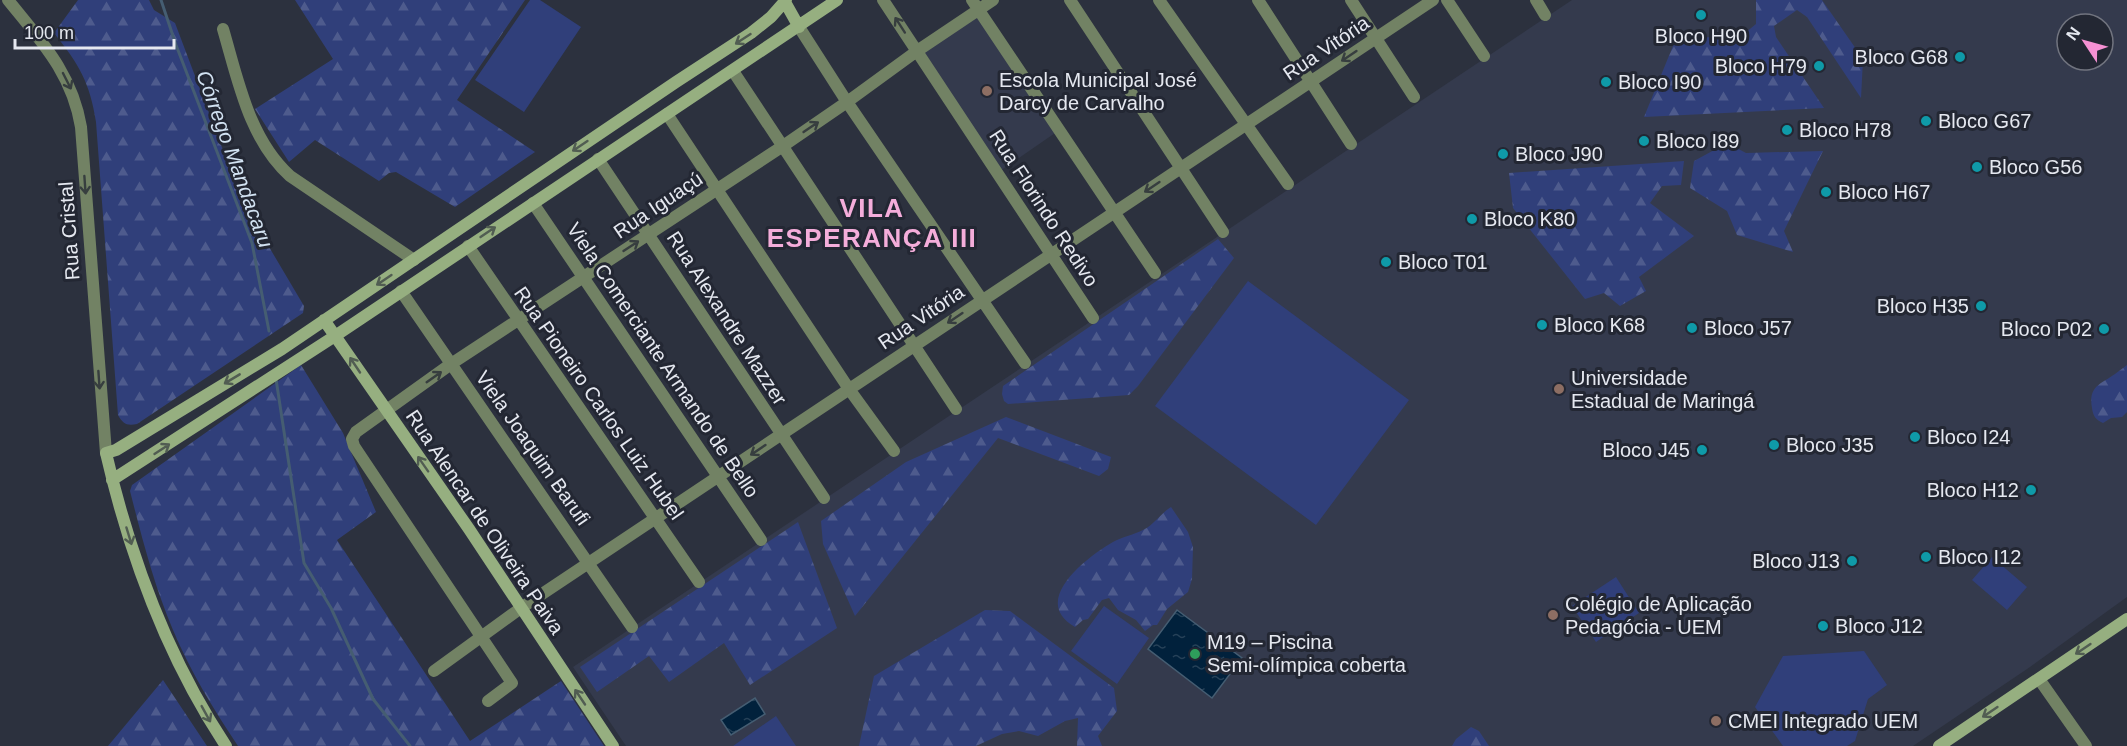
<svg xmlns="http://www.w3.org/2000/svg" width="2127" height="746" font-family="Helvetica,sans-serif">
<defs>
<pattern id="forest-firs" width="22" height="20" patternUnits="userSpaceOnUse" patternTransform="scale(1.5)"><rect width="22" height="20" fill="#303f7a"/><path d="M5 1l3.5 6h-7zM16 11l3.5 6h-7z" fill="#4e5b8d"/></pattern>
<pattern id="water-ripples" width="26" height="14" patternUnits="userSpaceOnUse" patternTransform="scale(1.5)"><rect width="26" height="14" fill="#01213c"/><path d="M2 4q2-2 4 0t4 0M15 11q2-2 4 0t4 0" fill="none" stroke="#264158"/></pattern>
</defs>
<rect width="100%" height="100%" fill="#2c313e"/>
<path fill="#343a4d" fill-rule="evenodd" d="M1572,0H2127V597L2030,667L1913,746H626L573,667ZM2067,24H2103V60H2067Z
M978,10L1058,131L997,173L917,51Z"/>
<path fill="url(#forest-firs)" d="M78,0H149L154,10L175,23L243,203L304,306L303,313L137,424C127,426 123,424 118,415L96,122C90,83 79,64 54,33Z
M295,0H525L457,100L535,152L455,207L396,172L389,173L379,181L315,140L289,162L255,109L333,59Z
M1756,0H1822L1863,59L1861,98L1807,17L1797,10L1774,26L1776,37L1824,108L1644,117L1675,41L1745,33L1756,24Z
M1727,143L1746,153L1823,151L1784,231L1793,252L1737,235L1727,211L1690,188L1694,161Z
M1684,161L1681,185L1662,186L1650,203L1694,236L1639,277L1646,291L1620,306L1604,293L1585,299L1513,208L1509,173Z
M1218,239L1234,258L1138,386L1129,395L1008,404L1004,401L1002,394L1003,386Z
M301,365L343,433L376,512L337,540L470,741L561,681L604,746H238C214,710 190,671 173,630C154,585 142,538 130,491L132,485Z
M2127,365V412L2122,417L2111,418L2103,423C2096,420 2093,416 2092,408C2088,386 2101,384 2115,374C2119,371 2123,368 2127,365Z
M1006,417L1111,457L1108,469L1099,476L998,438L855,616L823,544L821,521L906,462Z
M1171,507L1188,532L1193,547L1192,579L1188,592L1167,609L1157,625H1153L1145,631L1136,620L1118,610L1109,598L1102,600L1088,619L1083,620L1075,627C1029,601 1087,557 1113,542C1122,537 1133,535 1143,530C1154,525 1161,513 1171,507Z
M798,522L837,628L750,685L724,643L669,682L649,656L597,692L580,667Z
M985,610L1010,611L1114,688L1117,711L1098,736L1102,746H1077L1078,718L1065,721L1038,736L1019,731L1002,734L976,746H859L874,676Z
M163,680L207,746H108Z
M1471,727L1479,731L1489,746H1452L1456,739Z"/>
<path fill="#303f7a" d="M530,0H540L581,27L524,112L475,80Z
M1248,281L1409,400L1316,525L1155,406Z
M1992,557L2027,587L2007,610L1972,580Z
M1616,577L1639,613L1596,642L1572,606Z
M1104,606L1149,638L1117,684L1071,651Z
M1864,651L1887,685L1868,699L1855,741L1847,746H1783L1755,707L1783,656Z
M776,716L796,746H733Z"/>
<path fill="url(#water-ripples)" stroke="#455d72" stroke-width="1.5" d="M1177,610L1242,658L1212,698L1148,649Z
M755,698L765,714L731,735L721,720Z"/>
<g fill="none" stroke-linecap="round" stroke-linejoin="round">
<path stroke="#455d72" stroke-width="3" d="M161,0L176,45L252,243L269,331
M276,379L304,563L331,608L373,699L410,746"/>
<path stroke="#728264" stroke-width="12" d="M883,0L1093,318
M972,0L1155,273
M1070,0L1223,232
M1159,0L1288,184
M1258,0L1351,144
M1351,0L1414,97
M1447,0L1484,56
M1536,0L1545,15
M799,27L847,102L1025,363
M223,29C238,80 249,139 290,176L414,260
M733,71L956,409
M667,114L849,389L894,451
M598,159L824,498
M533,203L761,540
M468,246L699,582
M401,291L632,627
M434,671L521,608L1433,0
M2039,679L2086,746
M488,701L512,683L354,446L352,439L356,432L451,364L783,146L847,102L917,51L993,0"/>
<path stroke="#728264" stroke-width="12" d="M8,0C41,41 72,73 81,127L106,453"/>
<path stroke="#96af80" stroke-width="12" d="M785,2L799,27
M324,320L469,529L613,746
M112,480L335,336L837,0
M226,746C167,657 130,557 106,453L116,450L282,349L676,82L751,33L771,17L786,0
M1939,746L2127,619"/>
</g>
<defs><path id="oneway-shaft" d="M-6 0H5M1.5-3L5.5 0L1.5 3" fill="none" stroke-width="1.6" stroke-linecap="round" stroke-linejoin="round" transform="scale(1.5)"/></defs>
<g stroke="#373e3f">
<use href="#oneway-shaft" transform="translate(900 25) rotate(-123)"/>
<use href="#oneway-shaft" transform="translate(1349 56) rotate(146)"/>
<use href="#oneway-shaft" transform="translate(67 81) rotate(63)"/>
<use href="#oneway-shaft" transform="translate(811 127) rotate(-34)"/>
<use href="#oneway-shaft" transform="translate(85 185) rotate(86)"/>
<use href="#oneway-shaft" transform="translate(1152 187) rotate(146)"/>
<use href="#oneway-shaft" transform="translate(631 246) rotate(-33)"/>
<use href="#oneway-shaft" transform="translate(955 318) rotate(146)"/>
<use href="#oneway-shaft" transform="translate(434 377) rotate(-35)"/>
<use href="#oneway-shaft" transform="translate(99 380) rotate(86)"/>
<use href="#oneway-shaft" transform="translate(758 450) rotate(146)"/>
</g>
<g stroke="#515d52">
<use href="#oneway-shaft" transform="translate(743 39) rotate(147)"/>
<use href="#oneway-shaft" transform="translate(580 146) rotate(146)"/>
<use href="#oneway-shaft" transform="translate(488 232) rotate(-34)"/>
<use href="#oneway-shaft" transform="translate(384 280) rotate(146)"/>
<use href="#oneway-shaft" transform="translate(355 365) rotate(-124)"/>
<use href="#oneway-shaft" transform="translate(232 379) rotate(149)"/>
<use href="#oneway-shaft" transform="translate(162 449) rotate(-33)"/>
<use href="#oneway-shaft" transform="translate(423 464) rotate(-125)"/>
<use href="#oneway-shaft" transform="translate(129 536) rotate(73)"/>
<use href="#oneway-shaft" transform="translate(2083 649) rotate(146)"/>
<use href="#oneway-shaft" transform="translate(580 697) rotate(-124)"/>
<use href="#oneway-shaft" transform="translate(1990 712) rotate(146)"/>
<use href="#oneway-shaft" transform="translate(206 714) rotate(61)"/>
</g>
<g fill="#0f9aa8" stroke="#232733" stroke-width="2">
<circle cx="1701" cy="15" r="6"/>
<circle cx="1960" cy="57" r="6"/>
<circle cx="1819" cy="66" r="6"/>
<circle cx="1606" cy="82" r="6"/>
<circle cx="1926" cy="121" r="6"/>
<circle cx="1787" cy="130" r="6"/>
<circle cx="1644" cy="141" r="6"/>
<circle cx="1503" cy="154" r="6"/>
<circle cx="1977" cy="167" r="6"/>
<circle cx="1826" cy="192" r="6"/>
<circle cx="1472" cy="219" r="6"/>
<circle cx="1386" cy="262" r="6"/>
<circle cx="1981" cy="306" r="6"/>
<circle cx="1542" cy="325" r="6"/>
<circle cx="1692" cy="328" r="6"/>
<circle cx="2104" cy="329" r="6"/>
<circle cx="1915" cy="437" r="6"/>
<circle cx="1774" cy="445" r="6"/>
<circle cx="1702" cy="450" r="6"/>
<circle cx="2031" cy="490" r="6"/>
<circle cx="1926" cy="557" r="6"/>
<circle cx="1852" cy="561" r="6"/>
<circle cx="1823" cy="626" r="6"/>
</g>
<g fill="#8d6e63" stroke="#232733" stroke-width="2">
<circle cx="987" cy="91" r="6"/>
<circle cx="1559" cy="389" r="6"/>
<circle cx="1553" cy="615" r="6"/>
<circle cx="1716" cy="721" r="6"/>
</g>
<circle fill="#2e9e5b" stroke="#232733" stroke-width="2" cx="1195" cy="654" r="6"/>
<g text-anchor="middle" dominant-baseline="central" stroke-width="6" stroke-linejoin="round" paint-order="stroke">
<g font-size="20" fill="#e5e8f0" stroke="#232733" text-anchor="start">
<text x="1701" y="36" text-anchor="middle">Bloco H90</text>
<text x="1948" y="57" text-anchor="end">Bloco G68</text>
<text x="1807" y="66" text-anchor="end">Bloco H79</text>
<text x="999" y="80">Escola Municipal José<tspan x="999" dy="23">Darcy de Carvalho</tspan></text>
<text x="1618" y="82">Bloco I90</text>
<text x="1938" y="121">Bloco G67</text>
<text x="1799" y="130">Bloco H78</text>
<text x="1656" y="141">Bloco I89</text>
<text x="1515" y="154">Bloco J90</text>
<text x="1989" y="167">Bloco G56</text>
<text x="1838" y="192">Bloco H67</text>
<text x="1484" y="219">Bloco K80</text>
<text x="1398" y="262">Bloco T01</text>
<text x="1969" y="306" text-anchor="end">Bloco H35</text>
<text x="1554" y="325">Bloco K68</text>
<text x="1704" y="328">Bloco J57</text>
<text x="2092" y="329" text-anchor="end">Bloco P02</text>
<text x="1571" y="378">Universidade<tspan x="1571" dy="23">Estadual de Maringá</tspan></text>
<text x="1927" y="437">Bloco I24</text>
<text x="1786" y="445">Bloco J35</text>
<text x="1690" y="450" text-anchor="end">Bloco J45</text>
<text x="2019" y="490" text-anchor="end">Bloco H12</text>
<text x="1938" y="557">Bloco I12</text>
<text x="1840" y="561" text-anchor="end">Bloco J13</text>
<text x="1565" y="604">Colégio de Aplicação<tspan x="1565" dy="23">Pedagócia - UEM</tspan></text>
<text x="1835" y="626">Bloco J12</text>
<text x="1207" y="642">M19 – Piscina<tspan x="1207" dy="23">Semi-olímpica coberta</tspan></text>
<text x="1728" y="721">CMEI Integrado UEM</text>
</g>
<g font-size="20" fill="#e5e8f0" stroke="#232733">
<text transform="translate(1326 48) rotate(-34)">Rua Vitória</text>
<text transform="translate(658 205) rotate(-34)">Rua Iguaçú</text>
<text transform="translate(1044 208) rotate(57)">Rua Florindo Redivo</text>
<text transform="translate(69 231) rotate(-94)">Rua Cristal</text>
<text transform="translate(921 317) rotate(-34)">Rua Vitória</text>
<text transform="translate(727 318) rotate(57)">Rua Alexandre Mazzer</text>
<text transform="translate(663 360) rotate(56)">Viela Comerciante Armando de Bello</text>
<text transform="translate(599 403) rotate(55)">Rua Pioneiro Carlos Luiz Hubel</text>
<text transform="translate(533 448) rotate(55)">Viela Joaquim Barufi</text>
<text transform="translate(485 522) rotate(56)">Rua Alencar de Oliveira Paiva</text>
</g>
<g font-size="21" font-style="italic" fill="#d2e2f2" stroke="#232733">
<text transform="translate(235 159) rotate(70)">Córrego Mandacaru</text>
</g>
<g font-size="26" font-weight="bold" letter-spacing="1.5" fill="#f4adda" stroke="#232733">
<text x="872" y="208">VILA<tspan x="872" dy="30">ESPERANÇA III</tspan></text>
</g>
</g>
<g transform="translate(2085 42) rotate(306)"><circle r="28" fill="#232733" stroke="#71747f" stroke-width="1.5"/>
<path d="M0-4.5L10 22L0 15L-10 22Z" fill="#f591d3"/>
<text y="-9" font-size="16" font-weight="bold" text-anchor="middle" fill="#e5e8f0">N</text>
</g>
<path d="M15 39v9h159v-9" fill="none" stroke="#e5e8f0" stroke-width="3"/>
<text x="24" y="39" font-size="18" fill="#e5e8f0" stroke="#232733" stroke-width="4.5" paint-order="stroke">100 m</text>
</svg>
